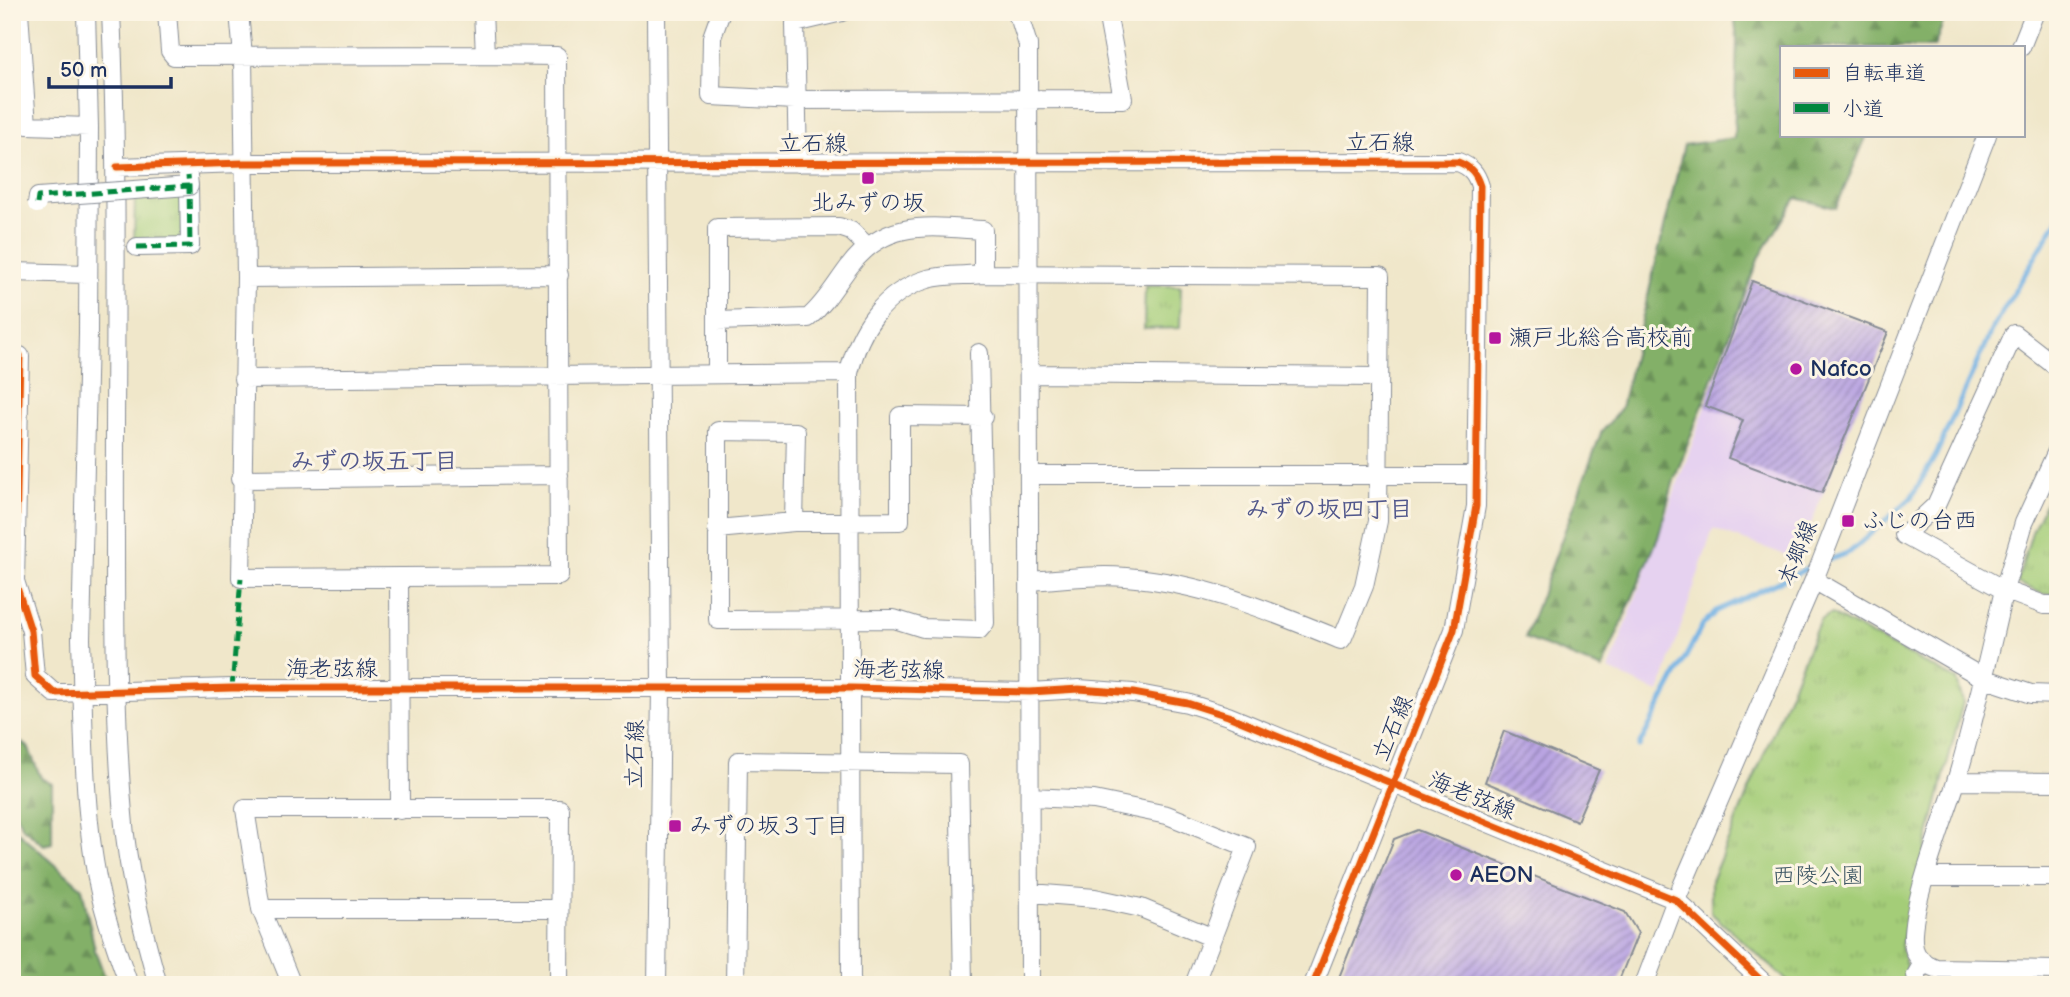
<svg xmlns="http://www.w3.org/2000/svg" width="2070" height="997" font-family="'Balsamiq Sans','Klee One',sans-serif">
<defs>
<pattern id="grass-tufts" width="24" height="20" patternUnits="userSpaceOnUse" patternTransform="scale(1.75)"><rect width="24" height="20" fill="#a4cd78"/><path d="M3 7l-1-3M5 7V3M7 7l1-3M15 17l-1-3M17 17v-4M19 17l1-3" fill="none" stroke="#8db06a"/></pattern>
<pattern id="forest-firs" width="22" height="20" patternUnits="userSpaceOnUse" patternTransform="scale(1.75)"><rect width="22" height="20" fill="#83b068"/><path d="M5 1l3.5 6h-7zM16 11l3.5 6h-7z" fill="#6a9059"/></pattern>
<pattern id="building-hatch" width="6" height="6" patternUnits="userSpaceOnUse" patternTransform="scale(1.75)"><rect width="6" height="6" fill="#b9a4e2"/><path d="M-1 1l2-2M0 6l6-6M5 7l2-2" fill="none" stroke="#9686ba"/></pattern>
</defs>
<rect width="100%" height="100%" fill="#fcf5e5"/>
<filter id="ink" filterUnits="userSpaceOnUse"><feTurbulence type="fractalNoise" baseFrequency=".0143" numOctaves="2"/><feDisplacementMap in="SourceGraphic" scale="14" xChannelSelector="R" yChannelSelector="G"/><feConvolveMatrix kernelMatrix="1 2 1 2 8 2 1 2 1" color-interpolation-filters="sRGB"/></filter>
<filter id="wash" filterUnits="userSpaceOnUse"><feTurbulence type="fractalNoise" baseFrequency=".00686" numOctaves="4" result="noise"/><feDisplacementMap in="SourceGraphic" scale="28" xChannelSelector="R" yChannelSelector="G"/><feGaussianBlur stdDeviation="1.57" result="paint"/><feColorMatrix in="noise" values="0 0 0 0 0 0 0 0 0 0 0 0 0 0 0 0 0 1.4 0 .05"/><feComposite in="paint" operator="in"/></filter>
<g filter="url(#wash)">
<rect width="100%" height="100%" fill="#f0e7ca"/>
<path fill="#e6d2f0" d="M1752,281L1888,332L1797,559L1713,529L1659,693L1609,670Z"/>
<path fill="url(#grass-tufts)" stroke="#607e6b" stroke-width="2" d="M184,188L182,242L134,243L135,194Z
M1145,286H1181L1180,328L1144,329Z
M2058,475V594H2043L2017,583L2032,532Z
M1831,614L1957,680L1963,702L1901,945L1911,985H1792L1711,913V881L1820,620Z"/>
<path fill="url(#forest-firs)" stroke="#4f7063" stroke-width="2" d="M1734,12H1947L1934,47H1781V135H1867L1836,208L1796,198L1758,260L1674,480L1658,538L1602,669L1525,638L1601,433L1621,408L1684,145L1734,138L1737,39Z
M12,730L15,738L28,747L41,778L52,784V843L44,845L23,828L12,808Z
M12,822L17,831L82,888L95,950L108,985H12Z"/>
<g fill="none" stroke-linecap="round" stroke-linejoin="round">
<path stroke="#70b0e4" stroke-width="5" d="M1826,561L1850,552L1911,498L1936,455L1992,329L2058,219
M1639,746L1702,626L1716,611L1813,566"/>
</g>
<g id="blocks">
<path fill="url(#building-hatch)" d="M1752,281L1888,332L1822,493L1728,458L1743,420L1705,406Z
M1504,731L1599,770L1577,821L1485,782Z
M1417,830L1625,912L1638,933L1617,985H1336L1394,839Z"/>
</g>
</g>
<g filter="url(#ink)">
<use href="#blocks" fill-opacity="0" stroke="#868b94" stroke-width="2"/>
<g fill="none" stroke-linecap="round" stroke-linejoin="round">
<defs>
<path id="minor" d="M19,12L27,125L89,127
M86,12L89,127L88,334L81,639C84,725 82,814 101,897C108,927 119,956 129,985
M111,12C119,188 114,364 115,540C115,631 115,723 123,814C127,872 143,930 158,985
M167,12L170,51L174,56L485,55
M239,12L243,56L246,278L241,578L559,576L557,56L485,55L483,12
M656,12L661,688L657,985
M721,12L712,37L711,96L795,100L1123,99L1107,12
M1014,12L1020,19L1028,45L1030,985
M2021,47L2035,12
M798,163L795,23L842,12
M117,167L243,163L1458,162C1471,167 1476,173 1480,186L1476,506L1454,630L1313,985
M137,247L190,246L189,186
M12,272L88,274
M246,278L559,275
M717,321L808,318C825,304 836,284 849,267C886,218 930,227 983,230V274
M12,355L20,356L15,581L31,631L35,676L54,693L232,688H851L1030,692L1079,689L1133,693L1187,703L1228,716L1676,900L1766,985
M2058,368L2014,334L1936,505L1904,535L2004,590L2024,523L2058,449
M717,374V228L839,227L851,231L867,246
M1029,374L1378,377
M243,379L849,373
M1029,475H1477
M240,479L559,475
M794,522L796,432L718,431V620L894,619L923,628L979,630L985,623L979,353
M717,529L794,522L900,521V416L983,417
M399,577L400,810
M1814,580L1983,678L2031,694L2058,695
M2058,605H2044L2004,590C1989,654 1975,719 1956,782C1945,818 1906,915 1914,948C1916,959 1926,964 1936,968L2058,970
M1956,781L2058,782
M1031,797L1094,800L1167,815L1247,847L1194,985
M1925,877H2058
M1031,893L1095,898L1141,908L1211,937
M261,909H558
M292,985L261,909L245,809H560L559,985
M735,985L738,761L959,764L963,985
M851,985L849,373C859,330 883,292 928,279C945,274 966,276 983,274L1380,276L1378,521L1364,586L1343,637L1341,640C1270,611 1203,583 1126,577C1094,574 1061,579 1029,581
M1644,985L1676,900L1814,580L1987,135
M1919,985L1916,975L1923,963"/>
</defs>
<use href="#minor" stroke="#868b94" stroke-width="20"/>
<use href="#minor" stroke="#fff" stroke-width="18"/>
<defs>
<path id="minor-bridge" d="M37,204L38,197L189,186L188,176"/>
</defs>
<use href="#minor-bridge" stroke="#868b94" stroke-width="20" stroke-linecap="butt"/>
<use href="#minor-bridge" stroke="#fff" stroke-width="18"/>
<path stroke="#00873e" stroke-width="5" stroke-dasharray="10 5" stroke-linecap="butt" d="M37,204L38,197L189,186L188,176
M137,247L190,246L189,186
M232,688L241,578"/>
<defs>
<path id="cycleway" d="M117,167L243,163L1458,162C1471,167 1476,173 1480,186L1476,506L1454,630L1313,985
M12,355L20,356L15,581L31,631L35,676L54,693L232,688H851L1030,692L1079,689L1133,693L1187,703L1228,716L1676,900L1766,985"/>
</defs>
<use href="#cycleway" stroke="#fcf5e5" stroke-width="11"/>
<use href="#cycleway" stroke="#e8590c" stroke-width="7"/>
</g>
</g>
<g fill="#b5179e" stroke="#fcf5e5" stroke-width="2.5">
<rect x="861" y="171" width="14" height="14" rx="3.5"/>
<rect x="1488" y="331" width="14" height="14" rx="3.5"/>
<circle cx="1796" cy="369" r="7"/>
<rect x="1841" y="514" width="14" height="14" rx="3.5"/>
<rect x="668" y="819" width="14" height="14" rx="3.5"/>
<circle cx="1456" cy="875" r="7"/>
</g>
<g text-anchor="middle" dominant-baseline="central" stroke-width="6" stroke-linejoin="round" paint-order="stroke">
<g font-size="23" fill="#1b2f5e" stroke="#fcf5e5">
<text x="1380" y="143">立石線</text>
<text x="813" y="144">立石線</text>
<text transform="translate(1798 553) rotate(-68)">本郷線</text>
<text x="332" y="669">海老弦線</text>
<text transform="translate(899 670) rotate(1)">海老弦線</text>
<text transform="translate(1393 728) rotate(-67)">立石線</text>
<text transform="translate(635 754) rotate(-89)">立石線</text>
<text transform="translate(1472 796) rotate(22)">海老弦線</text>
</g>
<g font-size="23" fill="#1b2f5e" stroke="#fcf5e5" text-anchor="start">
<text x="868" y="203" text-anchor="middle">北みずの坂</text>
<text x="1509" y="338">瀬戸北総合高校前</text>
<text x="1810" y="369">Nafco</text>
<text x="1862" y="521">ふじの台西</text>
<text x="689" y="826">みずの坂３丁目</text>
<text x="1470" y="875">AEON</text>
</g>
<g font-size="23" fill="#3d5664" stroke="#fcf5e5">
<text x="1818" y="876">西陵公園</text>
</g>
<g font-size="24" font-weight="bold" fill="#52588c" stroke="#fcf5e5">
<text x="374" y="461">みずの坂五丁目</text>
<text x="1329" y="509">みずの坂四丁目</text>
</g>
</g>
<rect width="2070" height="997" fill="none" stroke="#fcf5e5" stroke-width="42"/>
<rect x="1780" y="46" width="245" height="91" fill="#fcf5e5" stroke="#a2a6af" stroke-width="2"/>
<rect x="1794" y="68" width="35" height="10" fill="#e8590c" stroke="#a2a6af" stroke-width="2"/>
<text x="1842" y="80" font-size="21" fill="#1b2f5e">自転車道</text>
<rect x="1794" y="103" width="35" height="10" fill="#00873e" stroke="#a2a6af" stroke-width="2"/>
<text x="1842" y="116" font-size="21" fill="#1b2f5e">小道</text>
<path d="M49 77v10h122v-10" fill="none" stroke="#1b2f5e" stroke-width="3.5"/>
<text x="60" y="77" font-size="21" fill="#1b2f5e" stroke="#fcf5e5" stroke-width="5" paint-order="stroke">50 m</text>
</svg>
